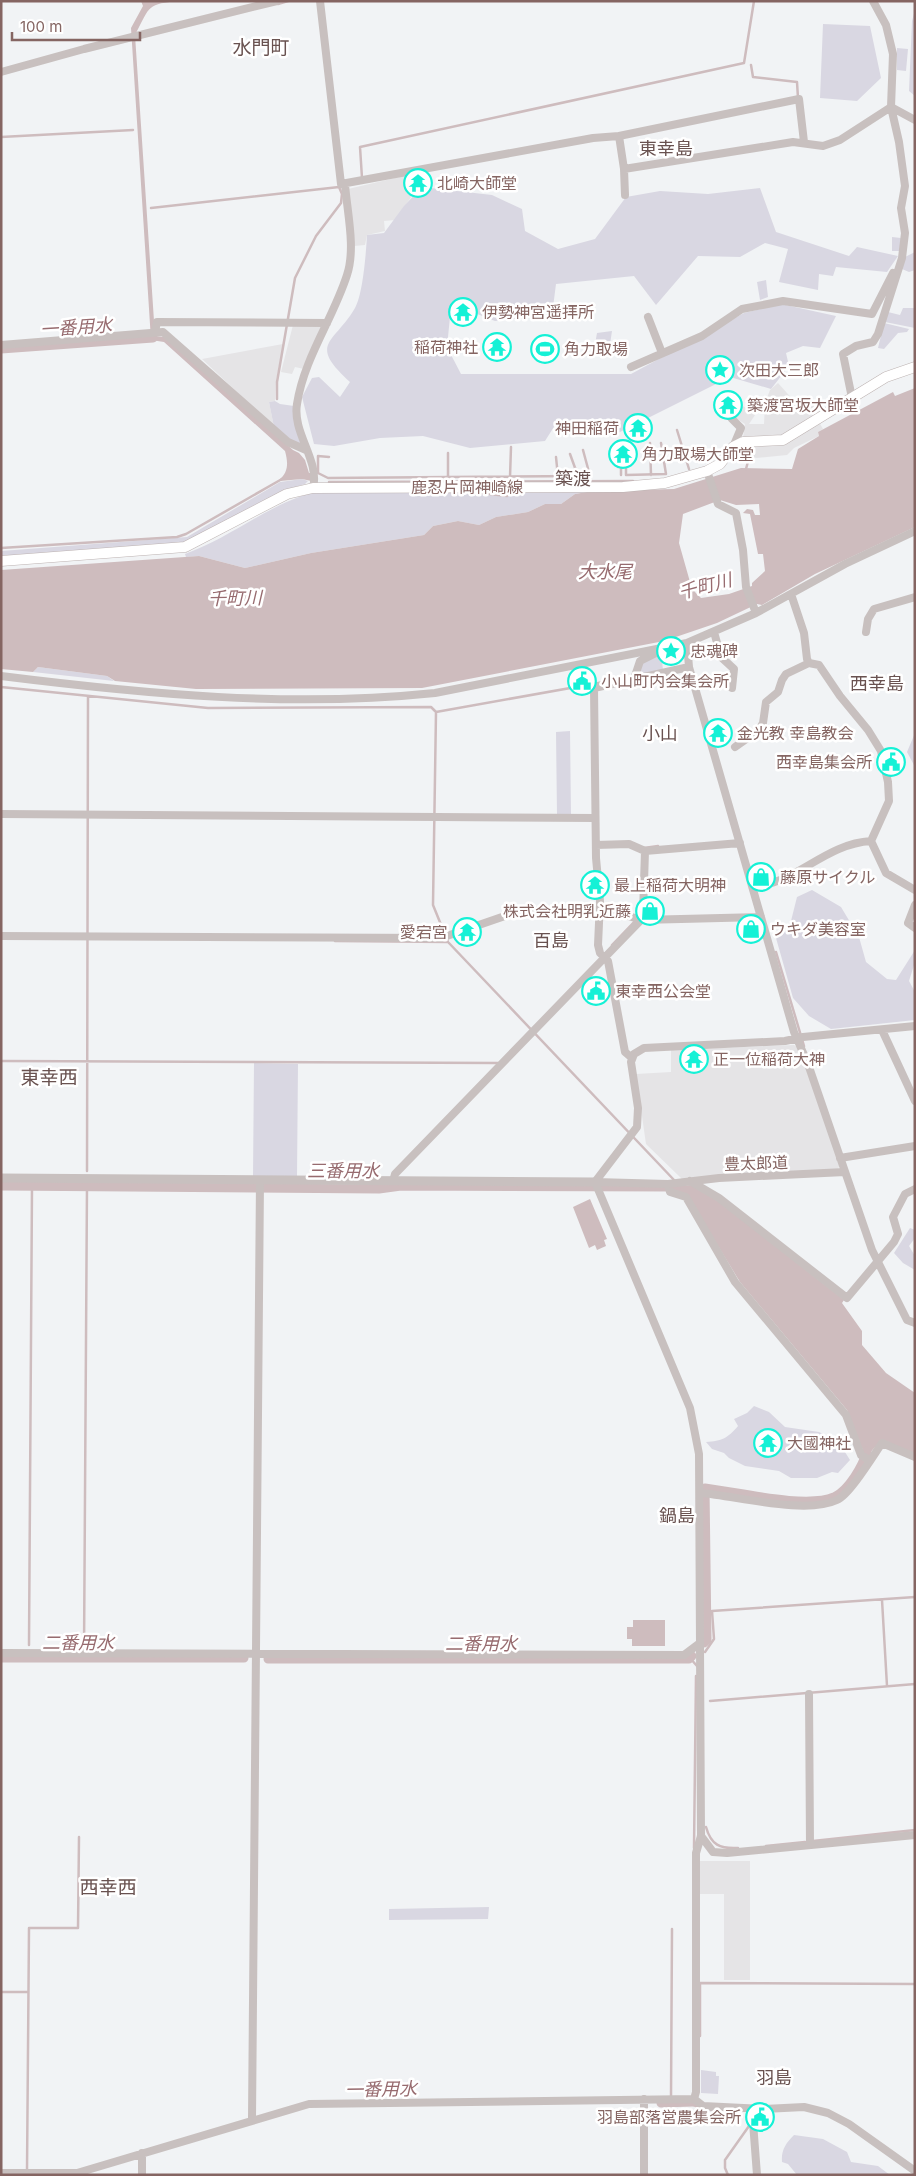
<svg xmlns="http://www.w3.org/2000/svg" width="916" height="2176" font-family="Inter,'Noto Sans JP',sans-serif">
<rect width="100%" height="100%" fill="#f1f3f5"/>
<path fill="#e5e4e6" d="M412,174L414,193L395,220L384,221L385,231L367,235L365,245L354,246L348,189Z
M293,325H322L304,369L295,367L292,374L281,372Z
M283,344L276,381L275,401L269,402L274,427L202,359Z
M778,383L796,403L808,395L820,414L781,438H743L745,424L734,417L743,406L755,415L749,424H764L765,403L770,390Z
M818,420L823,429L818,432L819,436L794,448L787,455L756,458L752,456L751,451L746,449L747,443L778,444Z
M794,1045L799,1048L840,1163L838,1170L682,1179L646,1144L636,1074L671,1072V1050Z
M699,1861H750V1980H724V1894H699Z"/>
<path fill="#d9d7e2" d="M915,10V96L909,91L912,21Z
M823,24L870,26L881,78L857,101L820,98Z
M897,48L908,49L906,71L897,70Z
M422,187L492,195L522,209L525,231L558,249L595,239L626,197L660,191L708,194L760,188L776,232L849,256L857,247L898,256L887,272L836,267L833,276L819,274L818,290L779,282L788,249L765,243L740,257L698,256L656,305L634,276L556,284L552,315L495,321L467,310L450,317L447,347L461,374H631L744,313L781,304L836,316L820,348L803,346L786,353L789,366L771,389L730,377L614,435L557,422L545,441L470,448L423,436L380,438L334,446L314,444L302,397L312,378L319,377L340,397L350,382C307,343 334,344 355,308C363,294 366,253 367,235L384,233L404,206Z
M892,237L901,238V251H892Z
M915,252V270L909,272L902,269L905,257Z
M766,280L768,297L760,300L757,282Z
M903,308H915V328L885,322L888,312L900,315Z
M884,323L909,329L907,332L898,333L884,349L878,348Z
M612,331L609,351L594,350L597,333Z
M539 349a6 6 0 1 1 12 0a6 6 0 1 1-12 0Z
M275,401L280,404L294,406L301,443L298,445L274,427L269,402Z
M302,479L308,481L305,484C261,496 227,527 184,543L1,556V551L187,537L280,482Z
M644,481L635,483H328Z
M593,491L575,494L561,504H545L528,512L496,517L479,525L458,521L433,526L424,535L311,553L245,568L199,556L186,557L185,554C231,538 268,504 315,492Z
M661,653L663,670L637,675L644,660Z
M38,667L107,676L114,681L33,672Z
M570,731L571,815H557L556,732Z
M915,733V767L907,752Z
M812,890L841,907L859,937L866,962L887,979L896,980L915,950V962L909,981L915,992V1020L831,1029L809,1016L793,998L776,938L791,921L797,897Z
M254,1063L298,1064L297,1176H253Z
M910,1228L915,1230V1238L909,1246L915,1256V1270L903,1263L894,1253Z
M754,1406L769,1412L785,1427L819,1432L838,1441L850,1460L838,1473L832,1472L817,1478H791L779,1471L745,1466L729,1458L724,1453L712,1449L706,1442C722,1441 728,1438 738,1426L734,1419L747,1413Z
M489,1907L488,1919L389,1920V1909Z
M701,2070L716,2072V2076H719L718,2094L701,2093Z
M794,2135L823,2139L847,2152L851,2162L878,2166L890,2175H797L788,2164L782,2162C781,2150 786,2143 794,2135Z"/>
<path fill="#cebcbe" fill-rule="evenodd" d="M141,1H181C146,4 151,5 135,35L155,336L165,337L293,450L299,453L305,460L309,473H317L316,482L302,479L280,481L279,480C289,472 288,462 285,451L164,342L151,340L131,28L143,6Z
M915,388V527L815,574L762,605L757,604L717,623L664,641L422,688L196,689L115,681L107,676L38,667L33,672L1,669V570L199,556L245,568L311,553L424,535L433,526L458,521L479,525L496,517L528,512L545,504H561L575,494L593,491L674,489L741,468L792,469L798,449L819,436L818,432L893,392L895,396ZM720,500L736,505L759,504L760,515H755L753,510L747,509L743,513L750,514L758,554H763L765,571L752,583V586L729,594L701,598L692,589L679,543L683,514Z
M692,1185L717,1200L844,1300L842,1303L862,1331V1345L886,1373L915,1393V1454L881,1440L869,1454L864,1453L847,1410L740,1282L687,1195L674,1190L672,1186Z
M590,1199L607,1239L604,1240L606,1246L597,1250L595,1245L589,1248L573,1207Z
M633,1620H665V1646H632V1639H627V1627H633Z"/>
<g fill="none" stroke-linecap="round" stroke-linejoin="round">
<path stroke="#cebcbe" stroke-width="2.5" d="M278,4L288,1
M751,65L753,77L797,82L798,98
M1,137L133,130
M362,178L360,147L744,63L754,1
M151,208L339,187L342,194L341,203L316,236L295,278L277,382V399
M677,430L689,469
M650,443L651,475
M737,449L750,454L746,469
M583,450L590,476
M626,450V475L666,474L661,443
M570,454L578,476
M329,457L318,456V473L328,478L584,476
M556,457L558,477
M618,467H621V475
M448,476V453
M510,477L511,447
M329,482L633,481
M447,492H458
M473,492L507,496
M1,548L177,537L186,534L282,479
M1,687L208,708L431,707L436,712L433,905L448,942L675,1181
M436,712L604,682
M644,848L658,846
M335,941L448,942
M612,945L636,920
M776,952L804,1046
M1,1061L498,1063
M87,1171L88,696
M882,1600L887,1686
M29,1645L32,1186
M84,1652L87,1185
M705,1652L714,1639L712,1611L915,1597
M690,1658L697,1666
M710,1701L915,1684
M706,1827C711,1845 720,1849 738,1848
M813,1841L915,1830
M766,1846L805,1842
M694,1848L696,1676
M1,1992H28
M700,2036V1983L915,1984
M671,2097L672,1929
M689,2103L705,2110H718
M27,2171L29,1928H78L79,1837
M728,2175L725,2168V2160L749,2126L748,2120"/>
<path stroke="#cebcbe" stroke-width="9" d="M1,349L153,338
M1,1186L379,1189L401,1186L676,1187
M704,1643L707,1640L705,1488C738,1492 806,1509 834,1497C849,1490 863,1465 867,1451
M1,1658H244
M268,1659H689L692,1656
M661,2103L693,2102"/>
<defs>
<path id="secondary" d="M1,561L185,547L287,494L313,488L623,487L665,483L707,471L720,464L733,447L743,442L783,440L886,377L915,367"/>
</defs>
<use href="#secondary" stroke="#bdb3b2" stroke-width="11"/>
<path stroke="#c8c0bf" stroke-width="8" d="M320,1L341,184L593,138L619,136L624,169L793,142L823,146L840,140L891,107
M1,72L84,49L277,1
M891,107L915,120
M619,136L799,99L804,142
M624,169L625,195
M648,317L662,353
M155,332L157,322L327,323
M1,345L163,332L288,442L306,450
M631,367L702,336L742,309L783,301L872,314L893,273
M852,398L843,354L856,346L873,342L878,334L902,258L905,233L901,208L905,186L899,142L891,107L893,54L886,25L873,1
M732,419L741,428L733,447
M707,471L718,504L736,513L743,550L746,587L756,613
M313,488C320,460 292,433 297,404C304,358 333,319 347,275C356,248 347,212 345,184
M915,531L845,564L756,613L687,643L689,667L794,1032L808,1064L872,1250L907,1320L915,1323
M714,632L721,657L734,669L732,688
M866,632L868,619L874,609L915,597
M1,676C145,694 290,708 435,693L687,643
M634,679L640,661L656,653
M735,747L759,730L763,723L766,702L778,692L782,680L786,674L809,663
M1,814L595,818
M871,841L886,873L915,890
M596,845L629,844L645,851
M753,889C763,885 773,883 783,879C813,865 837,843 871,841L889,801L888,782L881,751L868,730L840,696L819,665L809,663L807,659L804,633L791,594
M915,905L908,923L915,928
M1,936L441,938L522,910H610L641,920L643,914L645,851L740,843
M882,1030L915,1101
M632,1058L625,1052L608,961L600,953L598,945L600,901L596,858L594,688L689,667
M840,1158L915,1146
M393,1181L395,1174L641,920L761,917
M690,1181L719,1198L847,1298L894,1242L898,1234L893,1217L905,1194L915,1189
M595,1182L690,1408L699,1454L701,1836L696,1853V2092L694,2099
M595,1182L637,1127L638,1108L631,1062L634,1054L644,1048L785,1041L803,1037L915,1026
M595,1182L668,1184L719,1178L845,1172
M668,1184L670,1192L686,1197L735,1282L846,1415L861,1455L869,1460
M701,1493C737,1496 806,1515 837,1500C850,1494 873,1456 882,1443L915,1457
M1,1653L684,1655L700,1643
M809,1694L810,1845
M701,1836L713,1852L727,1853L915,1835
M752,2109L757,2175
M252,2119L260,1180
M142,2153V2175
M1,2173H77L309,2104L694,2099L703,2106L764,2109L804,2107L828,2113L849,2124L915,2171
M644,2175V2099"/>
<path stroke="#c8c0bf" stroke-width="9" d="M1,1178L595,1182"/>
<use href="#secondary" stroke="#fff" stroke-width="10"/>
</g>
<defs>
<symbol id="temple-ring" viewBox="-11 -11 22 22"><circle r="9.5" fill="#fff" stroke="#15f1d6" stroke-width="1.5"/><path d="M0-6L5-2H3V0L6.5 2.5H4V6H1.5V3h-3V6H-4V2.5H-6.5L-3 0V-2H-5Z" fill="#15f1d6"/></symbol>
<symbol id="stadium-ring" viewBox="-11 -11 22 22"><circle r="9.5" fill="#fff" stroke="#15f1d6" stroke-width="1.5"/><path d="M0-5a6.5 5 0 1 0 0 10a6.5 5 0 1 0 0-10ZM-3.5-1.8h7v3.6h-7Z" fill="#15f1d6"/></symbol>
<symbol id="sight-ring" viewBox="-11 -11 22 22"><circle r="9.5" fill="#fff" stroke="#15f1d6" stroke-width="1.5"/><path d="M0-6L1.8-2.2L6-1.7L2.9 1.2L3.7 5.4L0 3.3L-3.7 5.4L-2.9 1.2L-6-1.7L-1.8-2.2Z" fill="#15f1d6"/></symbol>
<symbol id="civic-ring" viewBox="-11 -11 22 22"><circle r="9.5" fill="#fff" stroke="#15f1d6" stroke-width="1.5"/><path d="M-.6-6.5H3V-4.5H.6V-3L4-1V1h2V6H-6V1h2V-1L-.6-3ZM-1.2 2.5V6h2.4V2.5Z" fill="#15f1d6"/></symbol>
<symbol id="shop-ring" viewBox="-11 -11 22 22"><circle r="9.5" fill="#fff" stroke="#15f1d6" stroke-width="1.5"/><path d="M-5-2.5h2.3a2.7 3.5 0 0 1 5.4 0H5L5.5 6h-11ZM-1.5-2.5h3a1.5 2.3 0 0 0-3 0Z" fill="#15f1d6"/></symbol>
</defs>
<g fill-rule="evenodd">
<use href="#temple-ring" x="402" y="167" width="32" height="32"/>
<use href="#temple-ring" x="447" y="296" width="32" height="32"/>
<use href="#temple-ring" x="481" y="331" width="32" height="32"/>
<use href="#stadium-ring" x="529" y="333" width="32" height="32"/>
<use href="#sight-ring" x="704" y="354" width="32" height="32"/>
<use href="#temple-ring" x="712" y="389" width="32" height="32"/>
<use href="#temple-ring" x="622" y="412" width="32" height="32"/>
<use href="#temple-ring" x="607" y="438" width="32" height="32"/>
<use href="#sight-ring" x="655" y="635" width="32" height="32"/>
<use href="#civic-ring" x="566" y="665" width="32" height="32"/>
<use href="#temple-ring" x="702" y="717" width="32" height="32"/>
<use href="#civic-ring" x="875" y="746" width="32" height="32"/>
<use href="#shop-ring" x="745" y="861" width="32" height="32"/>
<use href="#temple-ring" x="579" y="869" width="32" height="32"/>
<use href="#shop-ring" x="634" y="895" width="32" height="32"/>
<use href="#shop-ring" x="735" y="913" width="32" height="32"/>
<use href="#temple-ring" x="451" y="916" width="32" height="32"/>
<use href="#civic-ring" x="580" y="975" width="32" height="32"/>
<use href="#temple-ring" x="678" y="1043" width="32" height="32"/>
<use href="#temple-ring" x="752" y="1427" width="32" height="32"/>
<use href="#civic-ring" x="744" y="2101" width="32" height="32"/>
</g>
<g text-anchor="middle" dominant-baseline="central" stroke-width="5" stroke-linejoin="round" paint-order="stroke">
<g font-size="16" fill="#856562" stroke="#fff" text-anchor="start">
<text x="437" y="183">北崎大師堂</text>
<text x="482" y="312">伊勢神宮遥拝所</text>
<text x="478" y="347" text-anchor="end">稲荷神社</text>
<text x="564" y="349">角力取場</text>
<text x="739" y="370">次田大三郎</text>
<text x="747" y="405">築渡宮坂大師堂</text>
<text x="619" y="428" text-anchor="end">神田稲荷</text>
<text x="642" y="454">角力取場大師堂</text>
<text x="690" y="651">忠魂碑</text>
<text x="601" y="681">小山町内会集会所</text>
<text x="737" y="733">金光教 幸島教会</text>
<text x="872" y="762" text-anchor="end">西幸島集会所</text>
<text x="780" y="877">藤原サイクル</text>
<text x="614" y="885">最上稲荷大明神</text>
<text x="631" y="911" text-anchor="end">株式会社明乳近藤</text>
<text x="770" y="929">ウキダ美容室</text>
<text x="448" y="932" text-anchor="end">愛宕宮</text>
<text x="615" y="991">東幸西公会堂</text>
<text x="713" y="1059">正一位稲荷大神</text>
<text x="787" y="1443">大國神社</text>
<text x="741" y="2117" text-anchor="end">羽島部落営農集会所</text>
</g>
<g font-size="16" fill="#856562" stroke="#fff">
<text x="467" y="487">鹿忍片岡神崎線</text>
<text transform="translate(756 1163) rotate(-2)">豊太郎道</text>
</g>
<g font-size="18" fill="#695250" stroke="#fff">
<text x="666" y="148">東幸島</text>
<text x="573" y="478">築渡</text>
<text x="877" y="683">西幸島</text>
<text x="660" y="733">小山</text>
<text x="551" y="940">百島</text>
<text x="677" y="1515">鍋島</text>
<text x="774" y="2077">羽島</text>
</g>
<g font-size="18" font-style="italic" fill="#976b6f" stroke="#fff">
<text transform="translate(76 327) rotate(-4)">一番用水</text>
<text x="605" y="571">大水尾</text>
<text transform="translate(705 586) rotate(-15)">千町川</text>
<text transform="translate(235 598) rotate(-1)">千町川</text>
<text x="343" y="1170">三番用水</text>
<text x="78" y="1642">二番用水</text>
<text x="481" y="1643">二番用水</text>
<text transform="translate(381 2089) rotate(-1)">一番用水</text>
</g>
<g font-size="19" fill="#695250" stroke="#fff">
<text x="261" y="47">水門町</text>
<text x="49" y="1077">東幸西</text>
<text x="108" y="1887">西幸西</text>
</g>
</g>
<rect width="916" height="2176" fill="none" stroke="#856562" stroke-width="5"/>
<path d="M12 32v8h128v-8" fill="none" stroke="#856562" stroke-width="2.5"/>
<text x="20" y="32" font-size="15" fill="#856562" stroke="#ffffff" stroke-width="4" paint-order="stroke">100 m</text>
</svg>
